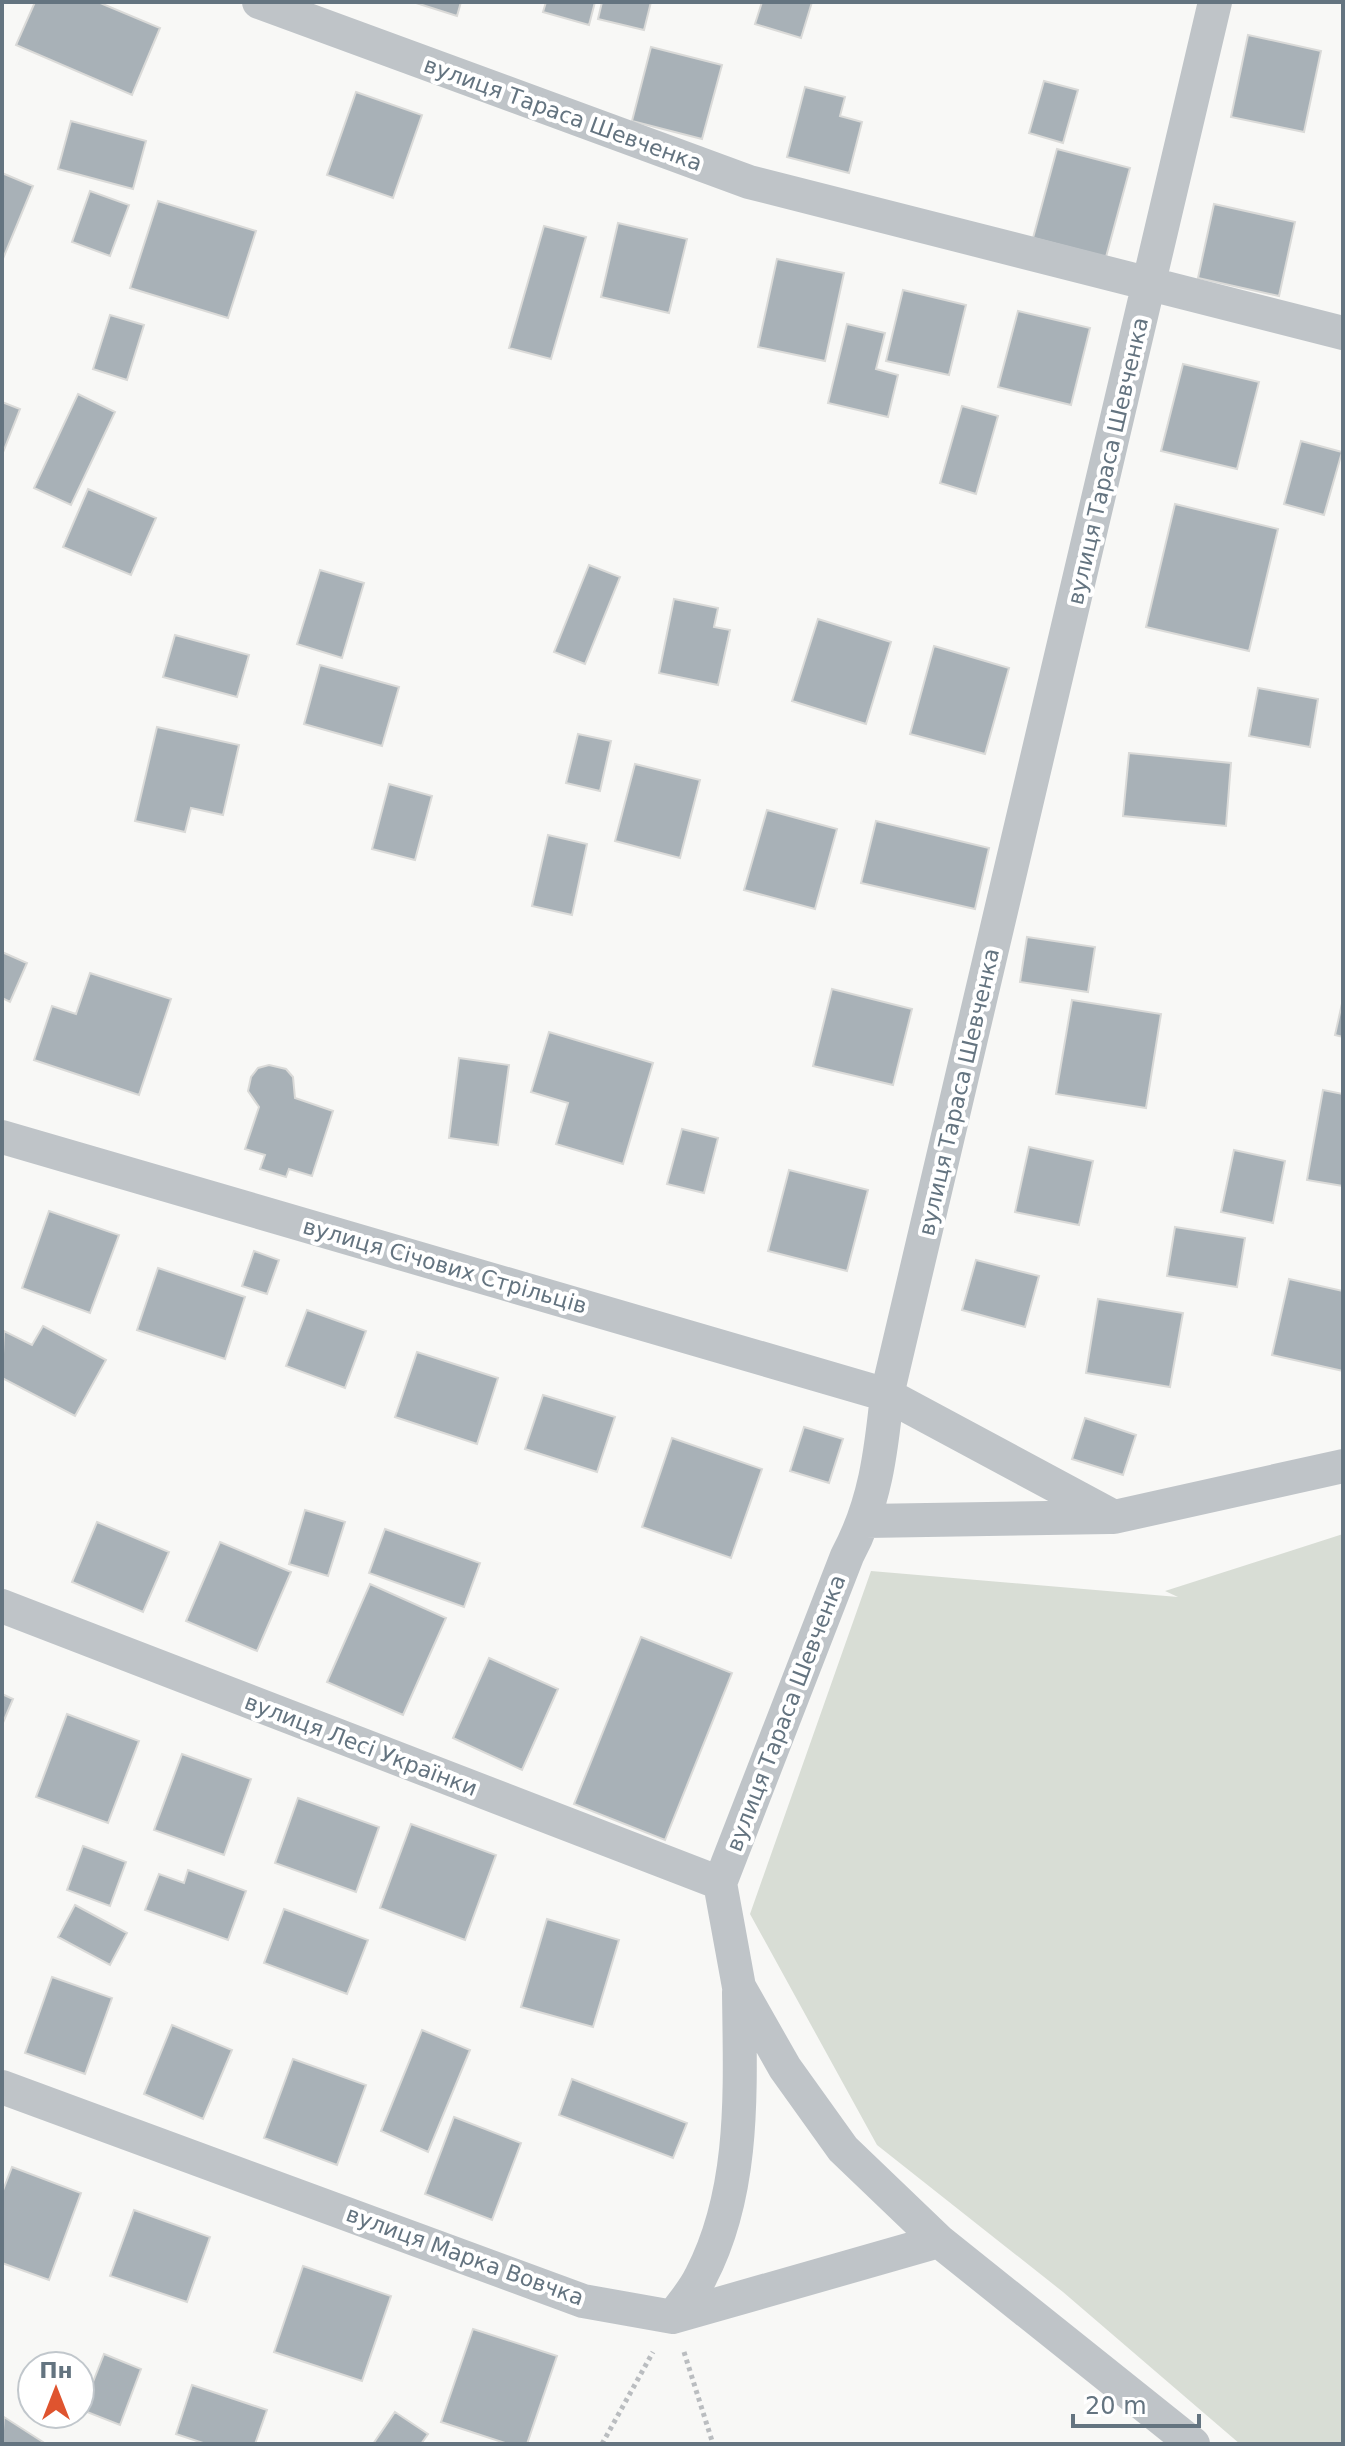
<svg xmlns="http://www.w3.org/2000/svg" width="1345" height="2446" font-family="'DejaVu Sans',sans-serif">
<rect width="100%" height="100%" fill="#f8f8f6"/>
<path fill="#d8ddd5" d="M1343,1534V2444H1240L1063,2292L877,2145L750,1914L871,1571L1178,1597L1165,1591Z"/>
<path fill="#a8b1b7" stroke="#dadad8" stroke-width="2" d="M35,2H98L160,28L132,95L16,45Z
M413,2H461L457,16Z
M546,2H595L589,25L543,12Z
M602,2H651L644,30L598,19Z
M762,2H812L801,38L755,24Z
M1248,35L1321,51L1304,132L1231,117Z
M651,47L722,65L702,139L632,121Z
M1044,81L1078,90L1063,143L1029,133Z
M805,87L845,97L840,116L862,122L849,173L787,157Z
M356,92L422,115L393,198L327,175Z
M71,121L146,141L133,189L58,169Z
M1057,149L1130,168L1106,257L1033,238Z
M2,173L33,186L2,261Z
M90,191L129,205L110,256L72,242Z
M158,201L256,231L228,318L130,288Z
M1214,204L1295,222L1279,296L1198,278Z
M618,223L687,239L669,313L601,297Z
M544,226L586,237L551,359L509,348Z
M777,259L844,273L825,361L758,347Z
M903,290L966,305L949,375L886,361Z
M1018,311L1090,328L1071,405L998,387Z
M110,315L144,325L127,380L93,369Z
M847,324L885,333L876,369L898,375L888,417L828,403Z
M1183,364L1259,382L1237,469L1161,451Z
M78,394L115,412L71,505L34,488Z
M2,402L20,409L2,455Z
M962,406L998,416L976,494L940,483Z
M1301,441L1342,452L1324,515L1284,504Z
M88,489L156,518L131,575L63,547Z
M1175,504L1278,529L1249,651L1146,627Z
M589,565L620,577L585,664L554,652Z
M320,570L364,583L342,658L297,644Z
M674,599L718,608L714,627L730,630L718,685L659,673Z
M818,619L891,642L866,724L792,701Z
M175,635L249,655L237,697L163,677Z
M934,646L1009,668L985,754L910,734Z
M320,665L399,687L382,746L304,724Z
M1258,688L1318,699L1310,747L1249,736Z
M157,727L239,745L223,815L191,808L185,832L135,821Z
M578,734L611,741L600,791L566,783Z
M1129,753L1231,763L1226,826L1123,816Z
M635,764L700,780L680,858L615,841Z
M389,784L432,796L415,860L372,849Z
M767,810L837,829L815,909L744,890Z
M876,821L989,848L975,909L861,883Z
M548,835L587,844L572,915L532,906Z
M1027,937L1095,947L1088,992L1020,982Z
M2,952L27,963L10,1002L2,998Z
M90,973L171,999L139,1095L34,1060L52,1006L76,1014Z
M832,989L912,1009L893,1085L813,1066Z
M1343,999V1037L1335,1035Z
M1072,1000L1161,1014L1146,1108L1056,1094Z
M549,1032L653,1063L623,1164L556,1144L568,1103L531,1092Z
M459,1058L509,1065L498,1145L449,1138Z
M269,1065L286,1069L293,1077L295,1098L333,1111L312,1176L289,1169L286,1177L260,1169L265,1155L245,1149L259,1107L248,1091L251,1077L258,1068Z
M1323,1090L1343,1094V1186L1307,1180Z
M682,1129L718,1138L704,1193L667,1184Z
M1029,1147L1093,1161L1079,1225L1015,1212Z
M1234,1150L1285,1161L1273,1223L1221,1212Z
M789,1170L868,1190L847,1271L768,1251Z
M49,1211L119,1235L90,1313L22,1288Z
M1175,1227L1245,1238L1237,1287L1167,1276Z
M254,1251L279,1260L267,1294L242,1286Z
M976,1260L1039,1276L1025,1327L962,1310Z
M158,1268L245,1297L225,1359L137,1330Z
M1289,1279L1343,1291V1371L1272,1355Z
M1098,1299L1183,1313L1170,1387L1086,1373Z
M307,1310L366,1331L345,1388L286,1366Z
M43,1326L106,1360L75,1416L2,1378L4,1331L32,1345Z
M417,1352L498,1378L477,1444L395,1417Z
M543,1395L615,1417L597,1472L525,1449Z
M1085,1418L1136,1435L1123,1475L1072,1459Z
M804,1427L843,1439L829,1483L790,1471Z
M672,1438L762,1469L731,1558L642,1527Z
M305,1510L345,1522L328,1576L289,1564Z
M97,1522L169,1552L143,1612L72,1582Z
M385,1529L480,1563L464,1607L369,1573Z
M220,1542L291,1572L257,1651L186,1621Z
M370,1584L446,1618L403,1715L327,1682Z
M641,1637L732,1673L665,1840L574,1804Z
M489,1658L558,1689L522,1770L453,1738Z
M2,1694L13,1699L2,1725Z
M67,1714L139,1741L108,1823L36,1797Z
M182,1754L251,1779L224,1855L154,1830Z
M298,1798L379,1827L356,1892L275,1863Z
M411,1824L496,1855L465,1940L380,1908Z
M83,1846L126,1862L110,1906L67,1890Z
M188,1870L246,1891L228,1940L145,1910L159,1874L184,1883Z
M75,1905L127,1933L110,1965L58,1937Z
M284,1909L368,1940L347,1994L264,1963Z
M547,1919L619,1940L593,2027L521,2007Z
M52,1977L112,1998L85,2074L25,2053Z
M172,2025L232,2050L203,2119L144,2094Z
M422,2030L470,2050L428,2152L381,2131Z
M293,2059L366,2085L337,2165L264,2138Z
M572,2079L687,2123L673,2158L559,2115Z
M454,2117L521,2143L492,2220L425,2194Z
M12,2167L81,2193L49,2280L2,2263V2193Z
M134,2210L210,2237L187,2302L110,2276Z
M303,2266L391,2296L362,2381L274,2352Z
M473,2329L557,2356L527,2444H508L441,2422Z
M104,2354L141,2369L120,2425L82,2410Z
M192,2385L267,2410L255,2444H206L176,2434Z
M395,2412L428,2434L421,2444H373Z
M4,2417L46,2444H2Z"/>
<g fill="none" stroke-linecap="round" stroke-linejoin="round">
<path stroke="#babdc0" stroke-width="5" stroke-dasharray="4 4" stroke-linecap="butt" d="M684,2352L713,2444
M602,2444L653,2352"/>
<path stroke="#bfc4c8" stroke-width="34" d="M259,2L749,182L1343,333
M2,1137L887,1395L1114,1517L1343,1466
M866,1521L1110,1517
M2,1606L720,1883
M720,1883L847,1556C875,1504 881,1453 887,1395L1215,2
M720,1883L739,1987L785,2068L843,2149L939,2241L1193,2444
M2,2087L583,2301L673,2317L939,2241
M673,2317C682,2304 694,2291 701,2276C746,2189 740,2087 739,1992"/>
</g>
<g text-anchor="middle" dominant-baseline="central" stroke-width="8" stroke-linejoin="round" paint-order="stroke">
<g font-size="22" fill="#647480" stroke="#fff">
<text transform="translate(563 114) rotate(20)">вулиця Тараса Шевченка</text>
<text transform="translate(1108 461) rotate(-77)">вулиця Тараса Шевченка</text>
<text transform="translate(959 1092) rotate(-77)">вулиця Тараса Шевченка</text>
<text transform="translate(445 1266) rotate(16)">вулиця Січових Стрільців</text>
<text transform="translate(786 1713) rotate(-69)">вулиця Тараса Шевченка</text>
<text transform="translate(361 1745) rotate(21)">вулиця Лесі Українки</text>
<text transform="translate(465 2256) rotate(20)">вулиця Марка Вовчка</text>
</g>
</g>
<rect width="1345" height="2446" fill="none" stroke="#647480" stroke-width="8"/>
<g transform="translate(56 2390)"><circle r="38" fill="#ffffff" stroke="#c1c7cc" stroke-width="2"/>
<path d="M0-6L14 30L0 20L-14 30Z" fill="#df542f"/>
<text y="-12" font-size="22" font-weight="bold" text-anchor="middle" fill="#647480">Пн</text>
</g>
<path d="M1073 2414v12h126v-12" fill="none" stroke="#647480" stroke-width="4"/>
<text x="1085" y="2414" font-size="24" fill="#647480" stroke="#ffffff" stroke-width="6" paint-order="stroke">20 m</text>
</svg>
